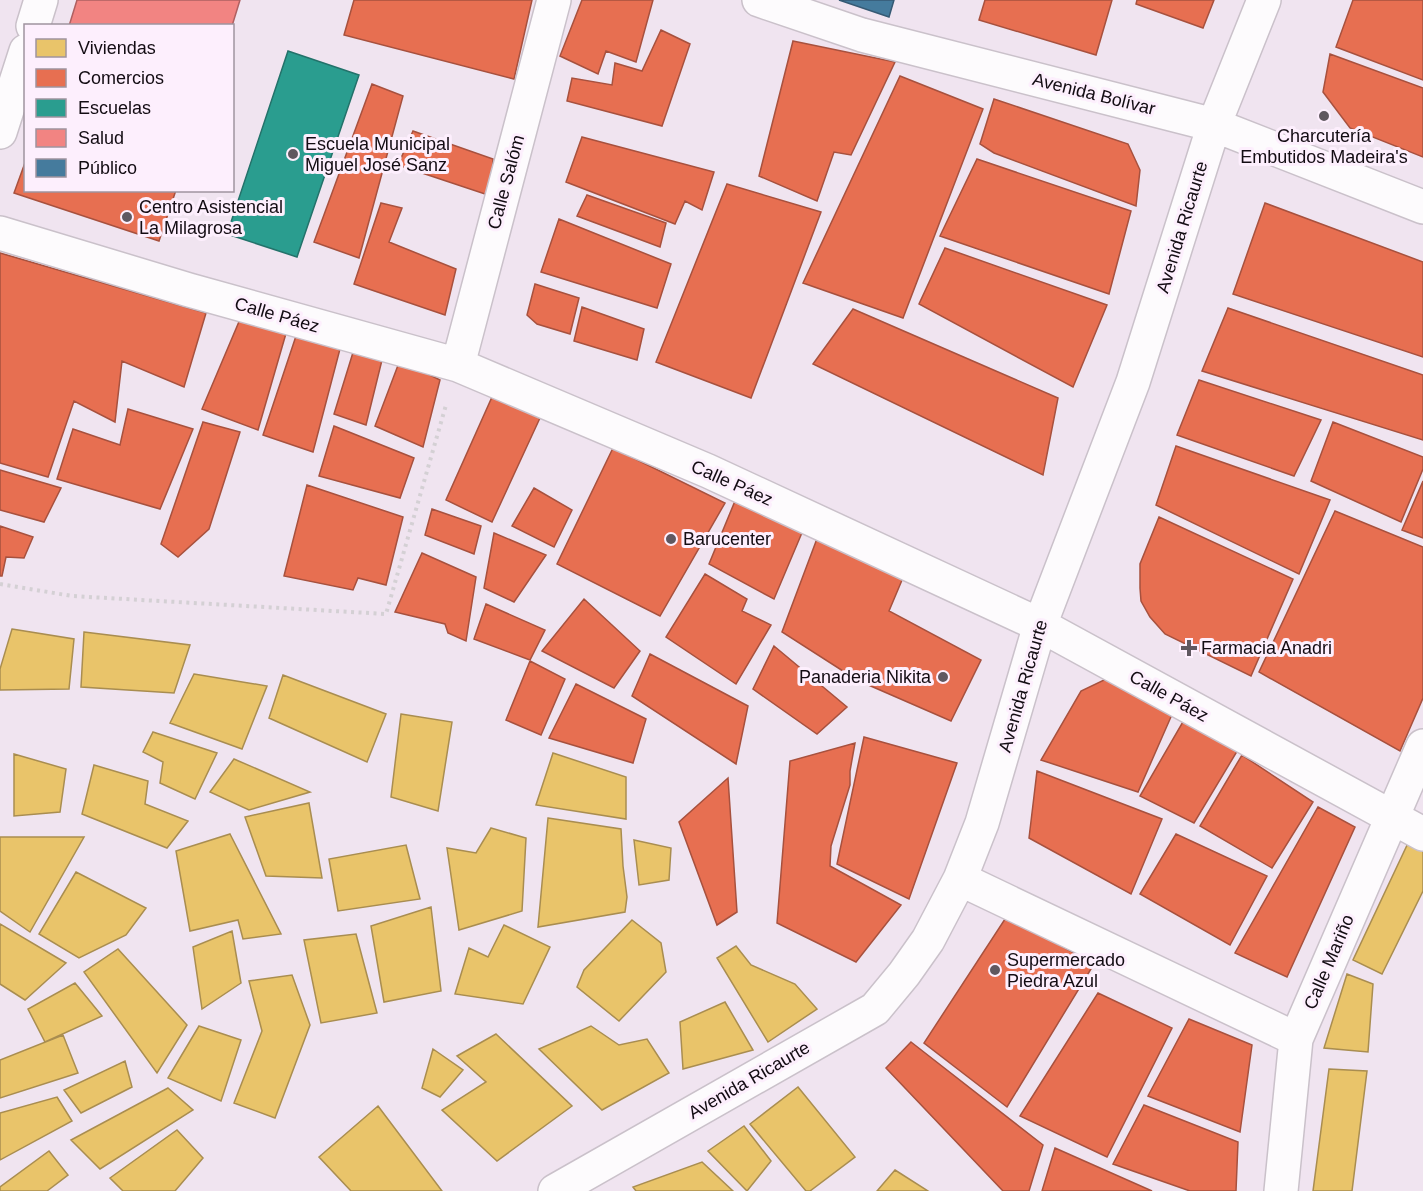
<svg xmlns="http://www.w3.org/2000/svg" width="1423" height="1191" font-family="Arial,sans-serif">
<rect width="100%" height="100%" fill="#f0e4f0"/>
<path fill="#e9c46a" stroke="#a98d50" stroke-width="1.5" d="M12,629L74,639L69,689L0,690V669Z
M84,632L190,645L174,693L81,687Z
M194,674L267,686L242,749L170,723Z
M283,675L386,714L367,762L269,718Z
M401,714L452,722L438,811L391,797Z
M153,732L217,753L195,799L160,783L163,762L143,752Z
M553,753L626,777V819L536,805Z
M14,754L66,769L60,812L14,816Z
M234,759L310,792L249,810L210,792Z
M94,765L148,781L145,804L188,821L167,848L82,814Z
M309,803L322,878L266,876L245,817Z
M548,818L621,829L623,866L627,897L625,912L538,927Z
M491,828L526,838L522,911L459,930L447,848L476,853Z
M230,834L281,934L243,939L238,920L190,931L176,851Z
M0,837H84L30,932L0,911Z
M634,840L671,848L669,880L639,885Z
M1409,841L1423,848V891L1382,974L1353,960Z
M406,845L420,899L338,911L329,859Z
M76,872L146,908L126,935L79,958L39,934Z
M431,907L441,991L384,1002L371,926Z
M632,920L661,943L666,972L619,1021L577,987L584,970Z
M0,924L66,963L25,1000L0,984Z
M504,925L550,947L523,1004L455,994L469,948L488,957Z
M232,931L241,983L202,1009L193,947Z
M356,934L377,1013L321,1023L304,940Z
M736,946L751,965L795,984L817,1009L768,1042L717,958Z
M118,949L187,1025L157,1073L84,972Z
M1347,974L1373,984L1368,1052L1324,1048Z
M292,975L310,1025L275,1118L234,1103L262,1031L249,981Z
M75,983L102,1016L45,1042L28,1009Z
M725,1002L753,1050L683,1069L680,1022Z
M199,1026L241,1040L221,1101L168,1078Z
M591,1026L619,1045L647,1039L669,1073L602,1110L539,1049Z
M496,1034L572,1106L497,1161L442,1110L486,1082L457,1056Z
M63,1035L78,1073L0,1098V1060Z
M433,1049L463,1070L440,1097L422,1088Z
M125,1061L132,1087L81,1113L64,1090Z
M1329,1069L1367,1071L1352,1191H1313Z
M798,1087L855,1157L810,1191H806L750,1124Z
M168,1088L193,1110L100,1169L71,1140Z
M57,1097L72,1121L0,1160V1113Z
M378,1106L442,1191H351L319,1157Z
M744,1126L771,1161L747,1191L708,1151Z
M177,1130L203,1158L175,1191H123L110,1178Z
M49,1151L68,1175L47,1191H0V1187Z
M702,1162L733,1191H636L633,1187Z
M895,1170L928,1191H877Z"/>
<path fill="#e76f51" stroke="#a7513e" stroke-width="1.5" d="M354,0H532L514,79L344,35Z
M582,0H653L636,62L606,51L598,74L560,56Z
M985,0H1112L1096,55L979,20Z
M1137,0H1214L1203,28L1136,4Z
M1353,0H1423V80L1336,47Z
M661,30L690,44L662,126L567,101L572,78L612,85L615,63L642,71Z
M793,41L895,62L851,155L834,152L817,201L759,176Z
M1330,54L1423,88V157L1350,128L1323,92Z
M900,76L983,109L903,318L803,283Z
M372,84L403,96L359,258L314,242Z
M994,99L1128,144L1140,170L1136,206L994,153L980,144Z
M413,131L493,159L491,196L398,165Z
M582,137L714,172L702,210L685,201L675,224L566,182Z
M977,159L1131,211L1109,294L940,236Z
M26,160V190H176L159,241L14,193Z
M727,184L821,212L751,398L656,362Z
M587,195L666,223L660,247L577,216Z
M381,203L402,208L389,242L456,269L445,315L354,284Z
M1265,203L1423,262V357L1233,294Z
M559,219L671,264L657,308L541,272Z
M945,248L1107,305L1073,387L919,304Z
M0,253L206,313L184,387L122,361L115,422L74,401L48,477L0,463Z
M535,284L579,298L570,334L537,324L527,315Z
M582,307L644,329L637,360L574,341Z
M1228,308L1423,375V440L1202,371Z
M853,309L1058,398L1043,475L813,364Z
M241,317L287,330L258,430L202,409Z
M297,333L340,349L313,452L263,435Z
M355,346L383,356L366,425L334,414Z
M400,360L440,380L423,447L375,426Z
M1199,380L1321,420L1294,476L1177,435Z
M492,397L540,418L492,522L446,500Z
M128,409L193,429L160,509L57,479L73,429L120,445Z
M203,422L240,432L209,529L178,557L161,544Z
M1333,422L1423,457V469L1401,522L1311,481Z
M334,426L414,458L400,498L319,476Z
M1176,446L1330,500L1299,574L1156,505Z
M613,448L725,503L660,616L557,564Z
M0,470L61,488L44,522L0,510Z
M1423,481V538L1402,530Z
M307,485L403,517L386,585L358,578L353,590L284,576Z
M534,488L572,510L554,547L512,526Z
M735,501L804,528L774,599L709,564Z
M432,509L481,526L474,554L425,535Z
M1335,511L1423,547V698L1400,751L1259,672Z
M1159,517L1293,579L1251,676L1165,634L1150,617L1141,601L1140,588V564Z
M0,526L33,537L24,558L6,557L2,576H0Z
M494,533L546,555L514,602L484,588Z
M818,536L905,573L889,611L981,660L951,721L857,680L782,632Z
M422,553L476,577L466,641L448,633L445,624L395,612Z
M705,574L747,599L742,611L771,625L736,684L666,637Z
M584,599L640,651L614,688L542,651Z
M486,604L545,630L530,660L474,639Z
M774,646L847,707L817,734L753,689Z
M650,654L748,706L736,764L632,696Z
M530,661L565,679L541,735L506,720Z
M1106,679L1174,710L1138,792L1041,760L1081,691Z
M576,684L646,719L633,763L549,738Z
M1184,720L1239,748L1194,823L1140,796Z
M864,737L957,763L909,899L837,864Z
M855,743L850,771V785L831,846L830,866L901,905L856,962L777,923L790,761Z
M1242,755L1313,802L1272,868L1200,826Z
M1037,771L1162,819L1131,894L1029,838Z
M728,778L737,912L717,925L679,822Z
M1318,807L1355,827L1287,977L1235,953Z
M1176,834L1267,876L1230,945L1140,894Z
M1007,916L1094,964L1007,1107L924,1043Z
M1098,993L1172,1028L1107,1157L1020,1116Z
M1189,1019L1252,1045L1240,1132L1148,1096Z
M911,1042L1043,1145L1029,1191H1003L886,1068Z
M1144,1105L1238,1142L1236,1191H1190L1113,1164Z
M1055,1148L1152,1191H1042Z"/>
<path fill="#2a9d8f" stroke="#23726a" stroke-width="1.5" d="M288,51L359,75L297,257L227,234Z"/>
<path fill="#f28482" stroke="#af6061" stroke-width="1.5" d="M77,0H240L232,26H69Z"/>
<path fill="#457b9d" stroke="#365a74" stroke-width="1.5" d="M839,0H894L889,17Z"/>
<g fill="none" stroke-linecap="round" stroke-linejoin="round">
<defs>
<path id="minor" d="M759,0L862,35L1214,125L1423,207
M33,26L41,0
M0,132L26,51
M0,233L189,290L458,365L708,471L1040,625L1423,834
M458,365L554,0
M960,879L1296,1039
M555,1191L875,1009L904,974L928,940L960,879L982,823L1040,625L1133,382L1214,125L1264,0
M1281,1191L1296,1039L1423,746"/>
</defs>
<use href="#minor" stroke="#cac1ca" stroke-width="36"/>
<path stroke="#d4d0d4" stroke-width="4" stroke-dasharray="3 4.5" stroke-linecap="butt" d="M0,584L72,596L386,614L446,405"/>
<use href="#minor" stroke="#fdfbfd" stroke-width="33"/>
</g>
<g fill="#605860" stroke="#fdeffd" stroke-width="2">
<circle cx="1324" cy="116" r="6"/>
<circle cx="293" cy="154" r="6"/>
<circle cx="127" cy="217" r="6"/>
<circle cx="671" cy="539" r="6"/>
<path d="M1186 639h6v6h6v6h-6v6h-6v-6h-6v-6h6z"/>
<circle cx="943" cy="677" r="6"/>
<circle cx="995" cy="970" r="6"/>
</g>
<g text-anchor="middle" dominant-baseline="central" stroke-width="6" stroke-linejoin="round" paint-order="stroke">
<g font-size="18" fill="#130c13" stroke="#fdeffd">
<text transform="translate(1094 94) rotate(14)">Avenida Bolívar</text>
<text transform="translate(506 182) rotate(-75)">Calle Salóm</text>
<text transform="translate(1182 227) rotate(-73)">Avenida Ricaurte</text>
<text transform="translate(277 315) rotate(16)">Calle Páez</text>
<text transform="translate(732 483) rotate(24)">Calle Páez</text>
<text transform="translate(1023 686) rotate(-74)">Avenida Ricaurte</text>
<text transform="translate(1169 696) rotate(29)">Calle Páez</text>
<text transform="translate(1329 962) rotate(-67)">Calle Mariño</text>
<text transform="translate(749 1080) rotate(-30)">Avenida Ricaurte</text>
</g>
<g font-size="18" fill="#130c13" stroke="#fdeffd" text-anchor="start">
<text x="1324" y="136" text-anchor="middle">Charcutería<tspan x="1324" dy="21">Embutidos Madeira's</tspan></text>
<text x="305" y="144">Escuela Municipal<tspan x="305" dy="21">Miguel José Sanz</tspan></text>
<text x="139" y="207">Centro Asistencial<tspan x="139" dy="21">La Milagrosa</tspan></text>
<text x="683" y="539">Barucenter</text>
<text x="1201" y="648">Farmacia Anadri</text>
<text x="931" y="677" text-anchor="end">Panaderia Nikita</text>
<text x="1007" y="960">Supermercado<tspan x="1007" dy="21">Piedra Azul</tspan></text>
</g>
</g>
<rect x="24" y="24" width="210" height="168" fill="#fdeffd" stroke="#9f949f" stroke-width="1.5"/>
<rect x="36" y="39" width="30" height="18" fill="#e9c46a" stroke="#9f949f" stroke-width="1.5"/>
<text x="78" y="54" font-size="18" fill="#130c13">Viviendas</text>
<rect x="36" y="69" width="30" height="18" fill="#e76f51" stroke="#9f949f" stroke-width="1.5"/>
<text x="78" y="84" font-size="18" fill="#130c13">Comercios</text>
<rect x="36" y="99" width="30" height="18" fill="#2a9d8f" stroke="#9f949f" stroke-width="1.5"/>
<text x="78" y="114" font-size="18" fill="#130c13">Escuelas</text>
<rect x="36" y="129" width="30" height="18" fill="#f28482" stroke="#9f949f" stroke-width="1.5"/>
<text x="78" y="144" font-size="18" fill="#130c13">Salud</text>
<rect x="36" y="159" width="30" height="18" fill="#457b9d" stroke="#9f949f" stroke-width="1.5"/>
<text x="78" y="174" font-size="18" fill="#130c13">Público</text>
</svg>
